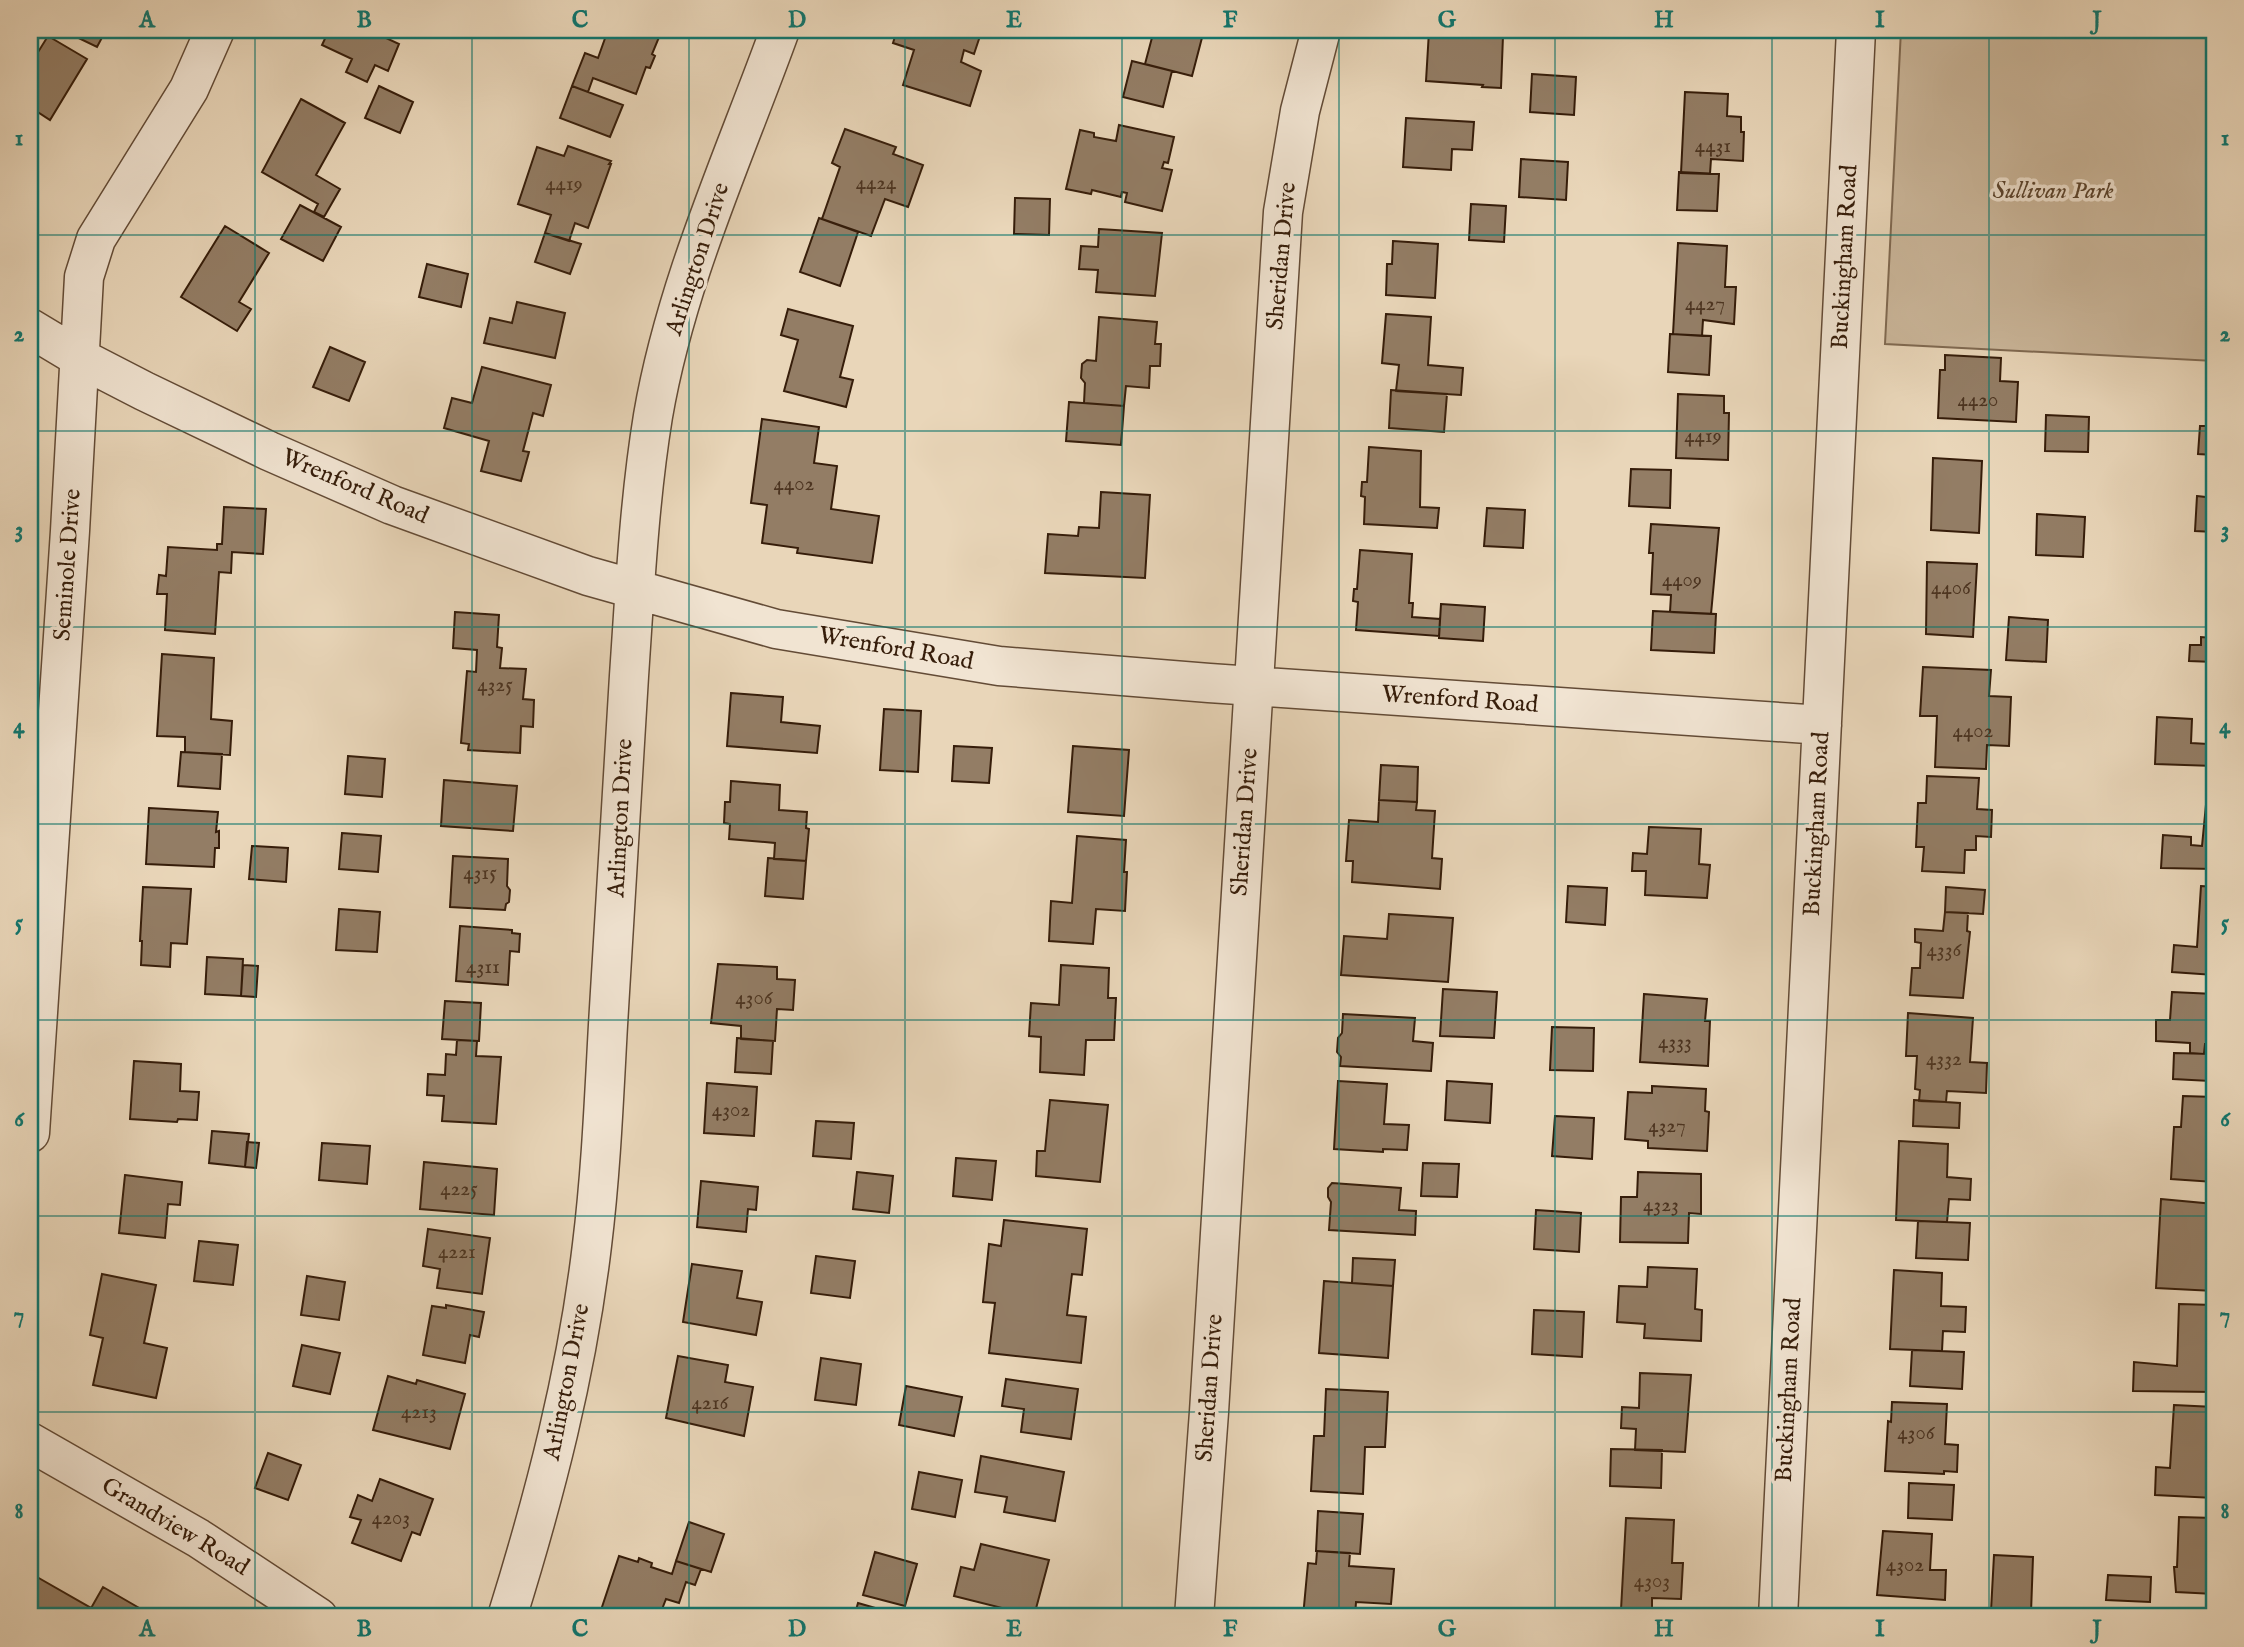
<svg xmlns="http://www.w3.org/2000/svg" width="2244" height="1647" font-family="'IM FELL English',serif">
<rect width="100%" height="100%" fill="#e9d6b9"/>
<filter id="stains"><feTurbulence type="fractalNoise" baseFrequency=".00286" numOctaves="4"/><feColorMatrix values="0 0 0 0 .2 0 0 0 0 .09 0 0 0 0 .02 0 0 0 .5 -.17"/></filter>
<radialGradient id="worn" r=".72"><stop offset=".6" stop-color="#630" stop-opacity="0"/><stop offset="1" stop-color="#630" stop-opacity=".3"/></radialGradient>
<path fill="#cbb79b" stroke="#806a52" stroke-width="2" d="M1901,30H2214V361L1885,344Z"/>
<path fill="#937d65" stroke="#361d0a" stroke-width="2" d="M62,30H106L97,47Z
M329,30H389L386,38L399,44L388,71L375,65L367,82L346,72L352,59L322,45Z
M608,30H662L652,54L655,56L650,68L646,67L636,94L593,78L588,92L572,86L585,53L598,58Z
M897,30H982L974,54L964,50L961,62L981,71L970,106L903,85L914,50L893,43Z
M1154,30H1204L1192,76L1145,64Z
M1705,30H1755L1754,35L1705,33Z
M1429,31L1503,36L1501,88L1482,87L1483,85L1426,81Z
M48,36L87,59L50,120L33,109L30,115V54L35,57Z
M1132,61L1172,71L1163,107L1123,97Z
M1532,74L1576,77L1574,115L1530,112Z
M379,86L413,102L400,133L365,118Z
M572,86L623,105L610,137L560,118Z
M1685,92L1728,94L1727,116L1741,117V132H1744L1743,161L1711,159L1710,174L1681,173Z
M301,99L345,123L316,175L340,189L324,217L314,212L318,204L262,172Z
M1406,118L1474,122L1472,150L1452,149L1451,170L1403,167Z
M1119,125L1174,137L1168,163L1164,162L1162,168L1172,170L1162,211L1125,202L1127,193L1122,192L1121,197L1092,190L1091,194L1066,189L1080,130L1094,133V137L1116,141Z
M845,129L896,147L893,154L923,165L908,207L885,199L871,236L822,219L840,167L832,163Z
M568,146L611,161L609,164H611L588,228L575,223L569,241L545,233L551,215L518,204L537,147L564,156Z
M1521,159L1568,162L1566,200L1519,197Z
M1679,172L1719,174L1717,211L1677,210Z
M1015,198L1050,199L1049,235L1014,234Z
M1471,204L1506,206L1504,242L1469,240Z
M300,205L341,227L323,261L281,239Z
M819,218L858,232L840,286L800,272Z
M225,226L269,253L239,302L251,309L237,331L181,297Z
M1099,229L1162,233L1155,296L1096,292L1098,270L1079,269L1081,246L1098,247Z
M545,233L581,244L570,274L535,262Z
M1393,241L1438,244L1435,298L1386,295L1387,264H1392Z
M1678,243L1727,246L1725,287H1736L1734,324L1703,320L1702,336L1673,334Z
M427,264L468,274L461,307L419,297Z
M517,302L565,313L555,358L484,343L490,318L512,323Z
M788,309L853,326L840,377L853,380L846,407L784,391L798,340L781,335Z
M1386,314L1431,317L1428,365L1463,368L1461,395L1396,391L1399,365L1382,363Z
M1099,317L1157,322L1155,344H1161L1160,366H1150L1149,388L1126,386L1124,406L1084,403L1085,383L1081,378L1082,364L1087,360L1096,361Z
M1670,334L1711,336L1709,375L1668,372Z
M330,347L365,362L349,401L313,387Z
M1945,355L2001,358L2000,381L2018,382L2016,422L1938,418L1940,370H1945Z
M482,367L551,385L543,416L533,413L523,451L529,452L521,481L481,471L489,441L444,428L452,398L472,403Z
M1391,390L1447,394L1444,432L1389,428Z
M1678,394L1724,396V413H1729L1728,460L1676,458Z
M1069,402L1124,406L1121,445L1066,441Z
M2046,415L2089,417L2088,452L2045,451Z
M762,419L819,427L814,463L837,466L831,509L879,516L872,563L797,553L798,548L762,543L767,505L751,503Z
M2200,426H2214V455L2198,454Z
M1369,447L1421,451L1420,507L1439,508L1437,528L1364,524L1365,497L1361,496L1362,482H1367Z
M1933,458L1982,461L1979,533L1931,530Z
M1631,469L1671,470L1670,508L1629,506Z
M1101,492L1150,495L1145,578L1045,573L1048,534L1078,536L1079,527L1099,528Z
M2197,496L2214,498V532L2195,531Z
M224,507L266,509L263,554L232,552L231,573L219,572L215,634L165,630L167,594H157L159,575L166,576L168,547L217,550V544H222Z
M1487,508L1525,510L1523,548L1484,546Z
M2037,514L2085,517L2083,557L2036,555Z
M1651,524L1719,528L1711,614L1670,612L1671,595L1651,594L1653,553H1649Z
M1360,550L1412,554L1409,603H1413L1412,617L1440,619L1439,636L1356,630L1358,602L1353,601L1354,589H1357Z
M1927,562L1977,564L1973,637L1926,634Z
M1441,604L1485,607L1483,641L1439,638Z
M2214,609V662L2189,661L2190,645H2201V637L2213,638Z
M1653,611L1716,614L1714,653L1651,650Z
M455,612L499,615L497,647L502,648L500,668L526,669L523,699L534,700L533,727L521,726L520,753L468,750L469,744L461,743L467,671L476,672L477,650L453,648Z
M2009,617L2048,620L2046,662L2006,660Z
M162,654L214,658L211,719L232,721L230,755L185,752V737L157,736Z
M1923,667L1991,670L1989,696L2011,697L2009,746L1987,745L1986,769L1935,767L1937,716H1920Z
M2214,682V766L2155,764L2157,717L2192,719L2191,743L2208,744Z
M731,693L783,697L781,722L820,726L817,753L727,746Z
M884,709L921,711L918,772L880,770Z
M954,746L992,748L989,783L952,781Z
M1073,746L1129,750L1124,816L1068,812Z
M181,752L222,754L220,789L178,786Z
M348,756L385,759L382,797L345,794Z
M1381,765L1418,767L1417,802L1379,800Z
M1927,776L1979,778L1977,809L1992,810L1991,837L1976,836V850H1965L1964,873L1922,871L1924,847H1916L1918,803H1926Z
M444,780L517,786L513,831L441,826Z
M731,781L780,785L779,810L807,812L806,828L809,829L806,861L774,859L775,843L729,839L730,824L724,823L725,802H730Z
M2208,784H2214V869L2161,868L2163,835L2191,837V845L2202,846Z
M1379,800L1417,802L1416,810L1435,811L1432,858L1442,859L1440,889L1352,882L1353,861H1346L1349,820L1378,822Z
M149,808L218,812L216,832L219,831V848H215L214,867L146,864Z
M1649,827L1701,829L1699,864L1710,865L1707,898L1645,895L1646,871H1632L1633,853L1647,854Z
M342,833L381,836L378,872L339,869Z
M1077,836L1126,840L1124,872H1127L1125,911L1096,909L1093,944L1049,941L1051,901L1072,903Z
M252,846L288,848L286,882L249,879Z
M453,856L508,859L507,886L510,890L509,902L506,904L505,910L450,907Z
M768,858L806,861L803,899L765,896Z
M1568,886L1607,888L1605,925L1566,922Z
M2201,886L2214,887V975L2172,972L2174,945L2197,947Z
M143,887L191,889L187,944L171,943L170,967L141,965L142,941H140Z
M1946,887L1985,890L1983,914L1945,912Z
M339,909L380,912L377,952L336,950Z
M1945,912L1968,913L1967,931L1970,932L1963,998L1910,995L1912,968H1920L1921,943L1915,942V929L1943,931Z
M1389,914L1453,918L1448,982L1341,975L1344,936L1387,939Z
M460,926L512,930V933L520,934L519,952L510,951L508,985L456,981Z
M207,957L243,959L241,996L205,994Z
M718,964L777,967V979L795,980L793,1010L777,1009L775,1041L741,1039V1026L711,1023Z
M243,965L258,966L256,997L241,996Z
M1061,965L1109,968L1108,998H1116L1114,1040H1086L1084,1075L1040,1072L1041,1037L1029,1036L1031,1003L1059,1005Z
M1443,989L1497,992L1494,1038L1440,1036Z
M2172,992L2214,994V1044H2205L2204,1054L2190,1053V1043L2156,1041V1020H2170Z
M1644,994L1707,999L1705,1021H1710L1708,1066L1640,1062Z
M445,1001L481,1003L479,1041L442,1039Z
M1908,1013L1973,1018L1970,1062L1987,1063L1986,1093L1947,1091L1946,1102L1919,1101L1920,1090L1915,1089L1917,1056H1906Z
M1343,1014L1415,1018L1413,1041L1433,1043L1431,1071L1340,1066L1341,1057L1337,1052L1338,1038L1342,1033Z
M1552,1027L1594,1028L1593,1071L1550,1070Z
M737,1038L773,1041L771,1074L735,1072Z
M457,1040L477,1041L476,1056L501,1057L496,1124L442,1121L444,1096L427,1095L428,1074L445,1075L446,1054L456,1055Z
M2174,1053L2212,1054L2210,1081L2173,1079Z
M134,1061L181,1064L180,1091L199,1092L197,1120L178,1119L177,1122L130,1119Z
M1338,1081L1387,1084L1384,1124L1409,1125L1407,1150L1383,1149V1152L1334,1149Z
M1447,1081L1492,1084L1490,1123L1445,1120Z
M707,1083L757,1087L754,1136L704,1133Z
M1652,1086L1706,1089L1705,1111L1709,1112L1707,1151L1648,1148V1141L1625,1139L1628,1092L1652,1093Z
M2183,1096L2214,1097V1182L2171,1179L2174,1127H2181Z
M1050,1100L1108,1105L1100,1182L1036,1176L1037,1151H1045Z
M1914,1100L1960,1103L1959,1128L1913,1126Z
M1555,1116L1594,1118L1592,1159L1552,1156Z
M816,1121L854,1123L851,1159L813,1156Z
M212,1131L249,1134L245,1167L209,1163Z
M1899,1141L1948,1144L1947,1177L1971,1179L1970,1200L1949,1199L1947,1222L1896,1220Z
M247,1142L259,1143L256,1168L245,1167Z
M322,1143L370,1146L367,1184L319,1180Z
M956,1158L996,1161L992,1200L953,1196Z
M424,1162L497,1169L494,1215L420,1209Z
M1423,1163L1459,1164L1457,1197L1421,1196Z
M857,1172L893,1176L889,1213L853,1209Z
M1638,1172L1701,1174V1214L1689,1213L1688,1243L1620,1242L1621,1197H1637Z
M125,1175L182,1182L180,1205L168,1204L165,1238L119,1233Z
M701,1181L758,1187L756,1210L748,1209L746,1232L697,1227Z
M1332,1183L1401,1188L1399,1210L1416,1211L1415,1235L1329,1230L1331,1202L1328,1197V1188Z
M2161,1199L2214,1204V1291L2156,1288Z
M1536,1210L1581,1213L1579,1252L1534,1249Z
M1004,1220L1087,1229L1082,1275L1072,1274L1067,1315L1086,1317L1081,1363L989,1353L995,1303L983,1302L989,1244L1001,1246Z
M1918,1221L1970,1223L1968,1260L1916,1258Z
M428,1229L490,1238L482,1294L437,1288L440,1269L423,1266Z
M199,1241L238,1245L233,1285L194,1281Z
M816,1256L855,1261L850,1298L811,1293Z
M1353,1258L1395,1260L1393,1286L1352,1283Z
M692,1264L742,1271L737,1298L762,1302L756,1335L683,1322Z
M1648,1267L1697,1269L1695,1309L1702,1310L1701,1341L1644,1338L1645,1324L1617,1322L1619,1286L1647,1287Z
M1894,1270L1942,1273L1941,1306L1966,1307L1965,1332L1943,1331L1942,1351L1890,1349Z
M102,1274L156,1285L144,1343L167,1348L156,1398L93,1385L103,1338L90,1335Z
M307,1276L345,1282L339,1320L301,1315Z
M1324,1281L1393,1286L1388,1358L1319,1353Z
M2179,1304L2214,1305V1392L2133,1391L2134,1362L2177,1366Z
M446,1305L484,1312L479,1337L470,1335L465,1363L423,1355L432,1306L446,1308Z
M1534,1310L1584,1312L1582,1357L1532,1354Z
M302,1345L340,1353L330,1394L293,1386Z
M1912,1350L1964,1352L1962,1389L1910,1386Z
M678,1356L728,1365L725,1382L753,1387L744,1436L666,1418Z
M821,1358L861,1364L856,1405L815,1400Z
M1640,1373L1691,1375L1685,1452L1635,1450L1636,1429L1621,1428L1622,1407L1639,1408Z
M388,1376L416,1384L417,1380L465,1394L450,1449L373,1430Z
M1006,1379L1078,1389L1071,1439L1021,1432L1024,1409L1002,1406Z
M906,1386L962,1397L954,1436L899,1425Z
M1326,1389L1388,1392L1385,1447H1365L1363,1494L1311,1491L1314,1436H1324Z
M1892,1402L1947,1404L1945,1444L1958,1445L1957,1472L1944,1471V1474L1885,1471L1888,1421L1891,1422Z
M2174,1405L2214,1407V1498L2155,1495L2156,1467L2170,1468Z
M1611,1449L1662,1450L1661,1488L1610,1486Z
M268,1453L301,1465L288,1500L255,1488Z
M981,1456L1064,1472L1055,1521L1004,1512L1007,1497L975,1492Z
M919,1472L962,1480L955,1517L912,1509Z
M380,1479L433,1499L420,1535L412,1532L401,1561L352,1543L361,1520L350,1517L358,1495L372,1501Z
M1909,1483L1954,1485L1952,1520L1908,1518Z
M1318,1511L1363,1514L1360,1554L1316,1551Z
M2179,1517L2214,1518V1594L2176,1592L2174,1567H2177Z
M1626,1518L1674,1520L1672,1563H1683L1681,1599L1652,1598V1612L1621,1610Z
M689,1522L724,1534L711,1572L676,1561Z
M1883,1531L1932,1534L1930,1570H1946L1945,1600L1877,1595Z
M981,1544L1049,1560L1034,1616L954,1596L961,1567L974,1570Z
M1317,1551L1350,1553L1349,1566L1394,1569L1391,1604L1356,1602L1355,1617H1303L1308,1563L1316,1564Z
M875,1552L917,1564L905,1606L863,1595Z
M1994,1555L2033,1557L2031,1613L1991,1611Z
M619,1556L638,1562L639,1558L652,1563L651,1567L672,1574L676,1561L701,1569L695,1585L686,1582L679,1603L666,1599L659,1617H652L630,1609L627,1617H603L599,1616Z
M30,1573L91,1608L86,1617H30Z
M2108,1575L2151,1577L2150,1602L2106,1600Z
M103,1587L141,1609L136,1617H86Z
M858,1603L903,1616L854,1617Z
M1618,1610L1659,1612V1617H1618Z
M2165,1610L2214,1613V1617H2165Z
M1885,1614L1945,1617H1885Z"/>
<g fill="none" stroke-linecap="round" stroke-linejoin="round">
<defs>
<path id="street" d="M30,328L80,358L144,391L269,451L392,505L588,576L776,629L999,666L1209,683L1822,725
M30,1133L70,531L84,277L96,239L189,89L215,30
M30,1442L198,1538L318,1617
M507,1617C545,1495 577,1372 592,1245C601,1172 604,1098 608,1025C615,909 622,792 629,676C635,589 639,502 653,416C676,282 734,157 780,30
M1194,1617L1209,1412L1283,212L1300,111L1321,30
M1778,1617L1856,30"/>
</defs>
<use href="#street" stroke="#634b36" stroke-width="41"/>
<use href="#street" stroke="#f1e4d2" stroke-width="38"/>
</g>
<path fill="none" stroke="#0f766e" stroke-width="2" stroke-opacity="0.55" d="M255,30V1617M472,30V1617M689,30V1617M905,30V1617M1122,30V1617M1339,30V1617M1555,30V1617M1772,30V1617M1989,30V1617M30,235H2214M30,431H2214M30,627H2214M30,824H2214M30,1020H2214M30,1216H2214M30,1412H2214"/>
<g text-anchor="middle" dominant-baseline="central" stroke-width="7" stroke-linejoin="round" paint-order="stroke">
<g font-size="21" fill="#4d3521">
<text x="1713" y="146">4431</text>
<text x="876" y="183">4424</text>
<text x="564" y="184">4419</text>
<text x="1705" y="304">4427</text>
<text x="1978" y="400">4420</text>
<text x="1703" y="436">4419</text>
<text x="794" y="484">4402</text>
<text x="1682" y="580">4409</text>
<text x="1951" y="588">4406</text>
<text x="495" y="685">4325</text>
<text x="1973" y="731">4402</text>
<text x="480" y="873">4315</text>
<text x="1944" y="950">4336</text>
<text x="483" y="967">4311</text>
<text x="754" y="998">4306</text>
<text x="1675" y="1042">4333</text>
<text x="1944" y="1059">4332</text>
<text x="731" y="1110">4302</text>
<text x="1667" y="1126">4327</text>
<text x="459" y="1189">4225</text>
<text x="1661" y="1205">4323</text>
<text x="457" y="1252">4221</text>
<text x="710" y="1403">4216</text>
<text x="419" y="1412">4213</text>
<text x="1916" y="1433">4306</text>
<text x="391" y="1518">4203</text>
<text x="1905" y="1565">4302</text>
<text x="1652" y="1581">4303</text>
</g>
<g font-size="24" font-style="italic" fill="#5b442e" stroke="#f1e4d2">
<text x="2053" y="191">Sullivan Park</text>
</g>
<g font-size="24" fill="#361d0a" stroke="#f1e4d2">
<text transform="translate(1282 256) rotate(-85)">Sheridan Drive</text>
<text transform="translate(1845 257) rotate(-87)">Buckingham Road</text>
<text transform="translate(698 259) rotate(-72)">Arlington Drive</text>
<text transform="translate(355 487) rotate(23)">Wrenford Road</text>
<text transform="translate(68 565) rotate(-86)">Seminole Drive</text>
<text transform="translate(896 649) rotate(10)">Wrenford Road</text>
<text transform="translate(1460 700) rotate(4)">Wrenford Road</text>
<text transform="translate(621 818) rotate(-87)">Arlington Drive</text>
<text transform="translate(1245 822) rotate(-86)">Sheridan Drive</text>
<text transform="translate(1817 824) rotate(-87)">Buckingham Road</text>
<text transform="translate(567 1382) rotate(-79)">Arlington Drive</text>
<text transform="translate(1210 1388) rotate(-86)">Sheridan Drive</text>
<text transform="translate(1789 1390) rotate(-87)">Buckingham Road</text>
<text transform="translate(175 1527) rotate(31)">Grandview Road</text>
</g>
</g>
<rect width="2244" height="1647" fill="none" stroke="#e9d6b9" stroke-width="77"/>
<rect x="38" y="38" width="2168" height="1570" fill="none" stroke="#0f766e" stroke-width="2.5"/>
<g font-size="23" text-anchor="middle" font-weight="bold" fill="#0f766e">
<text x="147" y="27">A</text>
<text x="364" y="27">B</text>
<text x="580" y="27">C</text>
<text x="797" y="27">D</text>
<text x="1014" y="27">E</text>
<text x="1230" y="27">F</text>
<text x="1447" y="27">G</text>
<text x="1664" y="27">H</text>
<text x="1880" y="27">I</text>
<text x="2097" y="27">J</text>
<text x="19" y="145">1</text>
<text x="2225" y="145">1</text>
<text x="19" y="341">2</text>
<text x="2225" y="341">2</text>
<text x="19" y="537">3</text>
<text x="2225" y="537">3</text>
<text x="19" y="733">4</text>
<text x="2225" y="733">4</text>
<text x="19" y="930">5</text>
<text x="2225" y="930">5</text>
<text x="19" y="1126">6</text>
<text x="2225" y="1126">6</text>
<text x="19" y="1322">7</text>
<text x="2225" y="1322">7</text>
<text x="19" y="1518">8</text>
<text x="2225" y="1518">8</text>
<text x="147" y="1636">A</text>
<text x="364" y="1636">B</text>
<text x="580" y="1636">C</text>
<text x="797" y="1636">D</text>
<text x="1014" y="1636">E</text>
<text x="1230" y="1636">F</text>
<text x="1447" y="1636">G</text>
<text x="1664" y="1636">H</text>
<text x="1880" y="1636">I</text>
<text x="2097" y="1636">J</text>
</g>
<rect width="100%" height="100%" filter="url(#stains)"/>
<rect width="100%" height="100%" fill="url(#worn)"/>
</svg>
